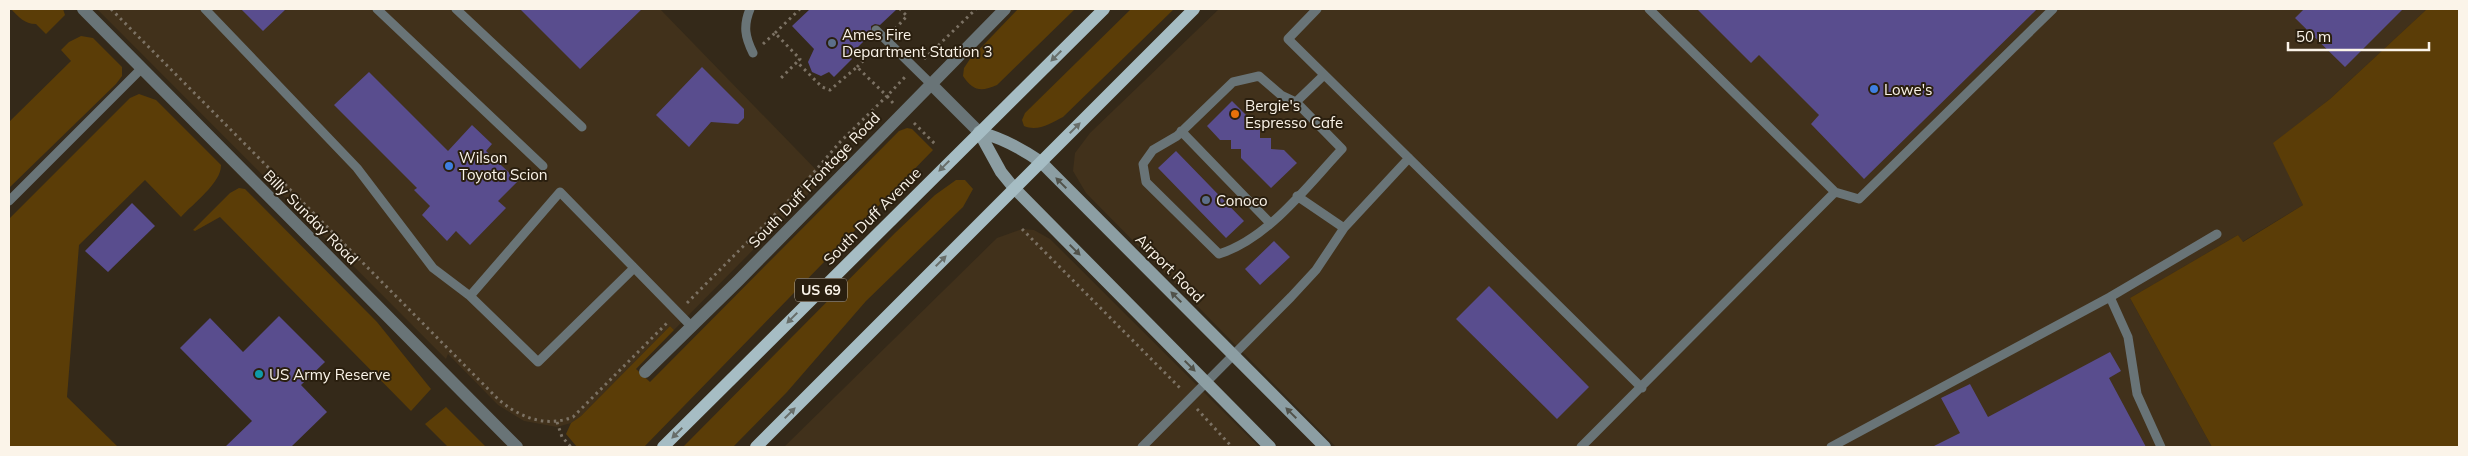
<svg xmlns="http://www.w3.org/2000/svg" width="2468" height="456" font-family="Mulish,sans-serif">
<rect width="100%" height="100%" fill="#342919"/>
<path fill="#41311b" d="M97,9H660L824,178L674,330L670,326L581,416L571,423L557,427L524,421L498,405L448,354L446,359Z
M1219,9H2427L2330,99L2274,143L2303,205L2242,242L2238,235L2130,298L2212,447H1336L1086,193L1073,171L1075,153L1090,133Z
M1022,229L1034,230L1050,239L1259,447H784L997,238Z"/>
<path fill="#5b3d07" d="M11,9H63L65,15L46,34L36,24C24,24 19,17 11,9Z
M1018,9H1075L997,85C981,92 973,91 963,76L964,68L970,59Z
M1131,9H1174L1063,117C1051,123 1038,132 1024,126L1022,120L1025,113Z
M2427,9H2459V447H2212L2130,298L2238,235L2243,242L2303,205L2273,143L2330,99Z
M81,36L93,38L122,67V76L116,84L9,188V122L71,61L61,50L69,42Z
M139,94L156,100L221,165C222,182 193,204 181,217L145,180L79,245L67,397L118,447H9V219L130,98Z
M907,128L912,129L933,150L644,447H577L566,434L571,423L581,416L670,326L674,330L636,369L650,382L899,131Z
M956,180H965L973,189L963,207L866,301L787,392L733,447H683L895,233L935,195Z
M239,188L245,189L377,322L431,389L411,411L220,217L195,231L193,230L230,193Z
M446,407L486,447H448L425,424Z"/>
<path fill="#594d8e" d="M241,9H286L263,31Z
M520,9H642L580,69Z
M810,9H897L880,25L875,24L871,26V34L849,56L852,59L834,77L829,72L821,76L812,72L808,62L814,49L792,26Z
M1697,9H2037L1864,179L1811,124L1819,115L1759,55L1751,63Z
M2304,9H2403L2345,67L2295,18Z
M702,67L744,109V118L738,124L711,122L689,147L656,115Z
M369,72L448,151L472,125L492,144L486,151L518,181L498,201L506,208L470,245L456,231L447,241L422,215L430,206L414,190L417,188L334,105Z
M1232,101L1260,129V138H1271V149L1284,150L1297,163L1271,188L1241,158V149H1231V140H1220L1207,126Z
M1176,151L1244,221L1226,238L1158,168Z
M132,203L155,226L108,272L85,251Z
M1274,241L1290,257L1260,285L1245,269Z
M1489,286L1589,387L1557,419L1456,319Z
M279,316L325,362L301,385L327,412L291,447H225L252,421L180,348L210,318L243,352Z
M2110,352L2121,371L2109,378L2146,447H1932L1960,433L1941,398L1970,384L1988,417Z"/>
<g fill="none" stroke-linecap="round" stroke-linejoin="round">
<path stroke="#7c7264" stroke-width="3" stroke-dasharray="2.5 4" stroke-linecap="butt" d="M111,9L498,399C519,417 545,428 573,417L669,321
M895,29L907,16L900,9
M775,33L800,9
M763,44L775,33L800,59L797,62
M924,59L976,9
M857,67L876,48
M893,103L887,96L905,77
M914,123L936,145
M1022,229L1182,390
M687,303L796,193L840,142L887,96L857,67L830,90L822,87L797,62L780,79
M1197,409L1232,447
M557,422L562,437L571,447"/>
<path stroke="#697477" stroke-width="9" d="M205,9L357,168L433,268L470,296
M377,9L543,166
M456,9L582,127
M750,9C743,26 745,37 753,53
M1317,9L1288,39L1642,388
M876,30L931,84
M1296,102L1342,149C1307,186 1268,239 1219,254L1146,182L1143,164L1153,150L1177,136L1233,82L1259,76L1281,95L1296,102L1324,75
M1181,131L1270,223
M1835,192L1859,199L2053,9
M1297,196L1344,228
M9,201L141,69
M634,268L538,362L470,296L560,192L692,327
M2110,297L2217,234
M1142,447L1291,297L1316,270L1344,228L1409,158
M1581,447L1835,192L1649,9
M1831,447L2110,297L2128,337L2137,394L2161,447"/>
<path stroke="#697477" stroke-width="12" d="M83,9L517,447
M931,84L979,132
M645,372L738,281L1005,9"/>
<path stroke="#8c9ea3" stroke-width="12" d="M979,132C1002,138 1021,148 1041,162L1325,447
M979,132L1001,172L1014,188L1270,447"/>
<path stroke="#a6bdc4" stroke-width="12" d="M663,447L1104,9
M756,447L1194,9"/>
</g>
<defs><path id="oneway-solid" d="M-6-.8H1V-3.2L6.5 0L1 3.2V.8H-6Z" transform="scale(1.25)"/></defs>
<g fill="#686e6a">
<use href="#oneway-solid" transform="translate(1056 56) rotate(135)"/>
<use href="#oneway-solid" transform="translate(1075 128) rotate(-45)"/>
<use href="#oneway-solid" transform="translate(944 166) rotate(135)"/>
<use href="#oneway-solid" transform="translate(941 261) rotate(-45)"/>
<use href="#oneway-solid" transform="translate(792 318) rotate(135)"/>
<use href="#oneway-solid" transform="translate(790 413) rotate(-45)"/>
<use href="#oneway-solid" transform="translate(677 433) rotate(135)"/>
</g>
<g fill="#51524a">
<use href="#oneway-solid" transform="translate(1061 183) rotate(-135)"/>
<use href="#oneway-solid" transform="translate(1075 250) rotate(45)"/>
<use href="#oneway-solid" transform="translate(1176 297) rotate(-135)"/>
<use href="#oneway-solid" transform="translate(1190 366) rotate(45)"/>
<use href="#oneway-solid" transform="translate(1291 413) rotate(-135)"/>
</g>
<g fill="#5c6f8a" stroke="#2a1f0f" stroke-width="2">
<circle cx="832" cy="43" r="5"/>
<circle cx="1206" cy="200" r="5"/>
</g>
<g fill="#3f7fe0" stroke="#2a1f0f" stroke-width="2">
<circle cx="1874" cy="89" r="5"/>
<circle cx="449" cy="166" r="5"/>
</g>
<circle fill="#e8710a" stroke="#2a1f0f" stroke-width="2" cx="1235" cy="114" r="5"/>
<circle fill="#0f9aa8" stroke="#2a1f0f" stroke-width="2" cx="259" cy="374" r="5"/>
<g text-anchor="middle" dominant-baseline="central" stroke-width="4" stroke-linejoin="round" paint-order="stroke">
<rect fill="#2a1f0f" stroke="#bcb4a8" stroke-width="1" x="795" y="278.5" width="52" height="23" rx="4"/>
<g font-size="14" font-weight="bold" fill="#fbf4e9">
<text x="821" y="290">US 69</text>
</g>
<g font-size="15" fill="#fbf4e9" stroke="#2a1f0f" text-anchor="start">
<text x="842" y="34">Ames Fire<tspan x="842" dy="17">Department Station 3</tspan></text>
<text x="1884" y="89">Lowe's</text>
<text x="1245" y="105">Bergie's<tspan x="1245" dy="17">Espresso Cafe</tspan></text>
<text x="459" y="157">Wilson<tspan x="459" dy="17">Toyota Scion</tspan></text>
<text x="1216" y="200">Conoco</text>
<text x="269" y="374">US Army Reserve</text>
</g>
<g font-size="15" fill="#fbf4e9" stroke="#2a1f0f">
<text transform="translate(814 180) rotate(-46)">South Duff Frontage Road</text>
<text transform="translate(872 216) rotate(-45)">South Duff Avenue</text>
<text transform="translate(311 217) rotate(45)">Billy Sunday Road</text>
<text transform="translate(1170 268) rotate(45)">Airport Road</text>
</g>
</g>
<rect width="2468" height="456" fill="none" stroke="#fbf4e9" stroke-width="20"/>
<path d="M2288 42v8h141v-8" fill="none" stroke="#fbf4e9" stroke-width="2.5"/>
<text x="2296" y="42" font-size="15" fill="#fbf4e9" stroke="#2a1f0f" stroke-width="4" paint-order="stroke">50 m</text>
</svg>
